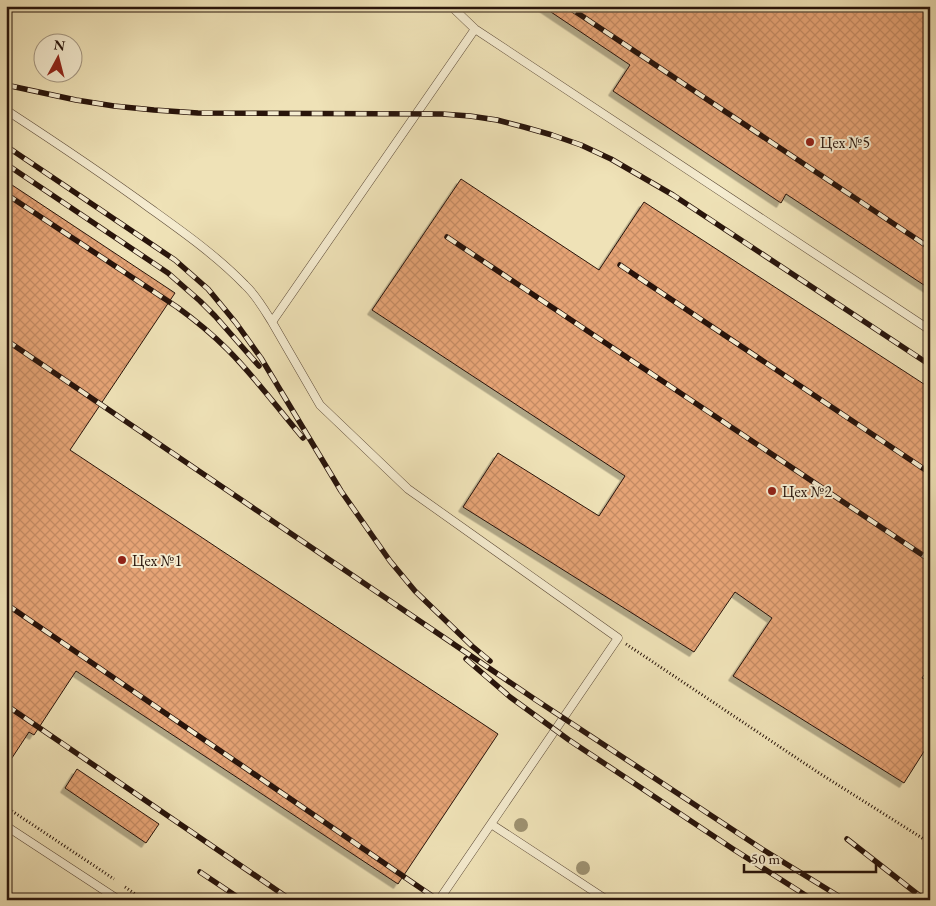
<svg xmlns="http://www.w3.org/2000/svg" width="936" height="906" font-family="'EB Garamond',serif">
<defs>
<pattern id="building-cross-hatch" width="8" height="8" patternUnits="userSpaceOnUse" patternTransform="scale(1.25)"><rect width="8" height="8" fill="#e5a375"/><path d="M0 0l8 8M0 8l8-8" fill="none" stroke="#c48b64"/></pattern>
<filter id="shadow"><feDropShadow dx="-4.5" dy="4.5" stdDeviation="0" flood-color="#0004"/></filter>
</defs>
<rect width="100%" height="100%" fill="#efe2b7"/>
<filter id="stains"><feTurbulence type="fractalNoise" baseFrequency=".004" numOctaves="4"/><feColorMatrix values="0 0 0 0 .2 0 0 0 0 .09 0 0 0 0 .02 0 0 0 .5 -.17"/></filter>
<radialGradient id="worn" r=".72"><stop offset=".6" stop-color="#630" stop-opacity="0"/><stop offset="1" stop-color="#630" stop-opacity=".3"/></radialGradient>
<path fill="url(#building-cross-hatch)" stroke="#28140b" filter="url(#shadow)" d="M542,6H930V289L786,194L781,203L613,91L630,65Z
M461,179L599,270L644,202L930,388V666L922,678L930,682V742L904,783L733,676L772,618L735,592L694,652L463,507L498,453L599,516L625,476L372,310Z
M6,181L175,293L70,450L498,734L398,884L76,671L34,735L29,732L6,767Z
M77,769L159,824L146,843L65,788Z"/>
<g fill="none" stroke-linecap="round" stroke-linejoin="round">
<defs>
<path id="lane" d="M451,6L475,29L930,330
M6,110C55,142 103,174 151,209C183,232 217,256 245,285C256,295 264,309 272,322L475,29
M272,322L320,405L408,489L618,638L439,900
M491,824L607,900
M6,826L119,900"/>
</defs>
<use href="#lane" stroke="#5a4836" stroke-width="9"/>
<path stroke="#28140b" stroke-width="3" stroke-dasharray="1 2.5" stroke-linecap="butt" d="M626,644L819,773L930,843
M6,807L114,879
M125,887L144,900"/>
<use href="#lane" stroke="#f5ecd0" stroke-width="8"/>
<defs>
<path id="rail" d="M567,6L930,248
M6,85L76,100L114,106L154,110L198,113L442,114L470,116L497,120L524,127L552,135L581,145L611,159L673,195L930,365
M6,146L175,260L208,289L236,323L261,358L341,491L390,561L415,591L472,646L490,661
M6,164L168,273L200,301L215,316L259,366
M6,194L177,307C195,320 212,334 228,350C255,377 278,409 303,438
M447,237L930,560
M620,265L930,473
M6,340L536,700L762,849L845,900
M6,604L438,900
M466,659L510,697L569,740L733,849L813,900
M6,705L291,900
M847,839L925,900
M200,872L242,900"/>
</defs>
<use href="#rail" stroke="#28140b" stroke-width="5.5"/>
<use href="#rail" stroke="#f5ecd0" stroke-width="4" stroke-dasharray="11" stroke-linecap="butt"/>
</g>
<g fill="#9e9271">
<circle cx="521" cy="825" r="7"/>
<circle cx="583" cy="868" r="7"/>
</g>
<g fill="#8f2418" stroke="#f5ecd0" stroke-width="2">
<circle cx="810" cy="142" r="5"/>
<circle cx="772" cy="491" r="5"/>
<circle cx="122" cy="560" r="5"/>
</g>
<g text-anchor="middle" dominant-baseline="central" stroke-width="4" stroke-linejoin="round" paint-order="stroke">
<g font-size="16" fill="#28140b" stroke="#f5ecd0" text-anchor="start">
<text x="820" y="142">Цех №5</text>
<text x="782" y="491">Цех №2</text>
<text x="132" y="560">Цех №1</text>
</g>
</g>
<rect width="936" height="906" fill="none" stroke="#efe2b7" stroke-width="25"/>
<rect x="8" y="8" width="921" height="891" fill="none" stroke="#28140b" stroke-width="2.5"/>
<rect x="12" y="12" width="911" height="881" fill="none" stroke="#28140b"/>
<g transform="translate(58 58) rotate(7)"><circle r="24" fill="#f5ecd0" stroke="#a39681"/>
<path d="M0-4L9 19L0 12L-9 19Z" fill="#8f2418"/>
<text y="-8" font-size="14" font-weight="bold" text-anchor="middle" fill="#28140b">N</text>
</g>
<path d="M744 864v8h132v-8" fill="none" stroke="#28140b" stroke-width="2.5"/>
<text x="751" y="864" font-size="15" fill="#28140b" stroke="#f5ecd0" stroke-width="4" paint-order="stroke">50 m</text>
<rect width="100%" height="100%" filter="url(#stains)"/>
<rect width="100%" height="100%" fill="url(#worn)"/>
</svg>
